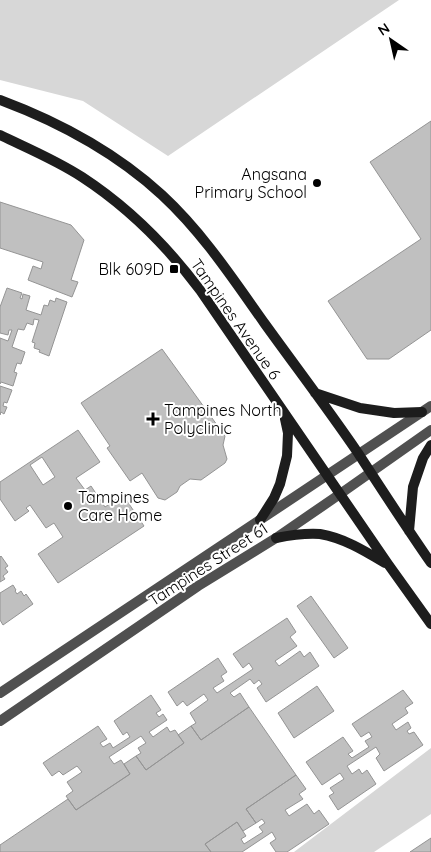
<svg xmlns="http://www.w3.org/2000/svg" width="431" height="852" font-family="Quicksand,sans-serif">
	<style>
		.green { fill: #d7d7d7 }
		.building { fill: #c0c0c0; stroke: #949494; fill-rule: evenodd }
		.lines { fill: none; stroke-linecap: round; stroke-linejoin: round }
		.street { stroke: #505050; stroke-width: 10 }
		.secondary { stroke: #1d1d1d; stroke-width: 10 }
		.poi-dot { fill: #000; stroke: #fff; stroke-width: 2 }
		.labels { text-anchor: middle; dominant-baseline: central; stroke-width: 4; stroke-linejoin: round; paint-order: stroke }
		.poi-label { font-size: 16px; fill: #000; stroke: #fff; text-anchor: end }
		.street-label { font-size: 16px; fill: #000; stroke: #fff }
	</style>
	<rect width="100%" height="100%" fill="#fff"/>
	<path class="green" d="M0,0H399L168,156L83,101L0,80Z
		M431,748V814L374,852H294Z"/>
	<path class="building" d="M431,121V330L389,359H367L328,301L421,239L370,162Z
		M0,202L71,225L84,240L71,280L78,282L72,297L28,280L33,266L41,269L43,262L0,248Z
		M7,288L22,293L20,298L22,299L23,294L30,296L26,310L41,315L44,305L48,306L50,300L55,302L56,298L67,302L49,356L39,352L40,350L34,348L35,343L32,342L39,320L34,319L33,325L27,323L24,330L18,329L12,347L25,352L21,364L17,363L14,372L17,373L13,386L1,382L0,384V338L8,341L12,330H9L8,335L0,333V307Z
		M162,349L225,436L223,445L227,459L225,463L201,480L190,479L180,486L177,492L165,500L158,498L142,473L130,481L107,448L110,446L81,403Z
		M0,386L12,390L7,403L4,402L3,406L7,407L4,414L1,412L0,415Z
		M78,430L100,462L76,478L85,490L91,486L105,507L123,495L144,526L58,583L38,554L63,537L54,523L46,528L30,505L26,508L29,511L15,521L0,499V482ZM42,457L55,477L43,485L30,465Z
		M1,556L8,566L5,568L8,572L3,576L5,579L0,582V557Z
		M13,585L16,590L15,591L17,594L21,591L24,596L26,594L33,604L3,625L0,620V593Z
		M311,596L348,648L334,658L297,606Z
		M287,618L296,632L290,637L297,646L275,661L279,666L300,651L304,657L310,652L319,666L266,702L257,688L262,684L259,680L254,684L250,679L230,693L234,697L240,693L249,707L201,740L191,726L196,723L190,713L208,700L204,694L187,706L183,701L177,706L168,692L218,658L227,672L221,676L224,681L213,688L217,693L253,669L249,663L243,668L233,654Z
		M317,686L334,711L294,738L278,713Z
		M403,690L413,703L405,708L408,713L392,724L396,730L408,722L411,728L407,731L409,734L414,732L423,745L384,771L376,758L380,754L376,747L347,766L352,774L359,769L362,774L367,770L376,784L338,810L329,796L334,793L330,788L344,779L340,773L322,785L306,762L343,737L353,751L348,754L352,758L369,747L365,741L372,737L369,732L361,737L352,724Z
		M151,695L161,710L156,713L159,717L163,714L167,720L149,732L153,737L167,727L170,732L175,730L184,743L146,770L136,756L141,753L138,748L146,743L141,736L109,757L114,764L121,760L130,774L76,810L66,796L73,791L67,782L82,772L77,766L63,775L59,771L52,776L43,763L98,726L107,739L100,743L103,747L110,743L113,748L130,737L127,732L123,735L114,721Z
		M249,707L296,775L246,809L256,823L243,831L237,822L205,844L211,852H0V845L68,799L76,810L130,774L124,764L136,756L146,770L184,743L178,735L191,726L201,740Z
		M296,775L306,789L299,794L303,799L285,810L289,816L307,804L314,814L319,810L329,824L287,852H276L270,843L276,839L272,832L242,852H211L205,844L237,822L246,836L241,839L244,844L263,832L259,827L265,823L262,819L256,823L246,809Z
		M431,838V852H410Z"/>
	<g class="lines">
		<path class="street" d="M0,693L431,406
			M0,721L198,586L276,538L340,494L431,430"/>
		<path class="secondary" d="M0,100C59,122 115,152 162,195C203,233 233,279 265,324C296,367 328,409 358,453C382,490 406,527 431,563
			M0,135C27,148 56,160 82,177C128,207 167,246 200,290L388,564L431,624
			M315,393L360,408L394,413L422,412
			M260,520L274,498L280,484L287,456L288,433L285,419
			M409,531L413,487L423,458L431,445
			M276,538C291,535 305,533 320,534C344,538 365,551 385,563"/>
	</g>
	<g class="poi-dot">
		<circle cx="317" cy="183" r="5"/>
		<rect x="169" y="264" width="10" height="10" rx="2.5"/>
		<path d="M150.5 411.5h5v5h5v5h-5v5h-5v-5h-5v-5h5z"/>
		<circle cx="68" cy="506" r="5"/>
	</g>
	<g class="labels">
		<g class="poi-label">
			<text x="307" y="174">Angsana<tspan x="307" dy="18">Primary School</tspan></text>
			<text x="164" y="269">Blk 609D</text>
			<text x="164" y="410" text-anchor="start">Tampines North<tspan x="164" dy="18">Polyclinic</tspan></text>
			<text x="78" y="497" text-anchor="start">Tampines<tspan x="78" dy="18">Care Home</tspan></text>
		</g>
		<g class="street-label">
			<text transform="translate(236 319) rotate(55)">Tampines Avenue 6</text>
			<text transform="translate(208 564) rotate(-33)">Tampines Street 61</text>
		</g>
	</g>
	<g transform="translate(391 40) rotate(326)" stroke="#ffffff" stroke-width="4" paint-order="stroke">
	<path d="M0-4L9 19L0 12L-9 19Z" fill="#000000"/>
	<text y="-8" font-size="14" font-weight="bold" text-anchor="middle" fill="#000000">N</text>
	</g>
</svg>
